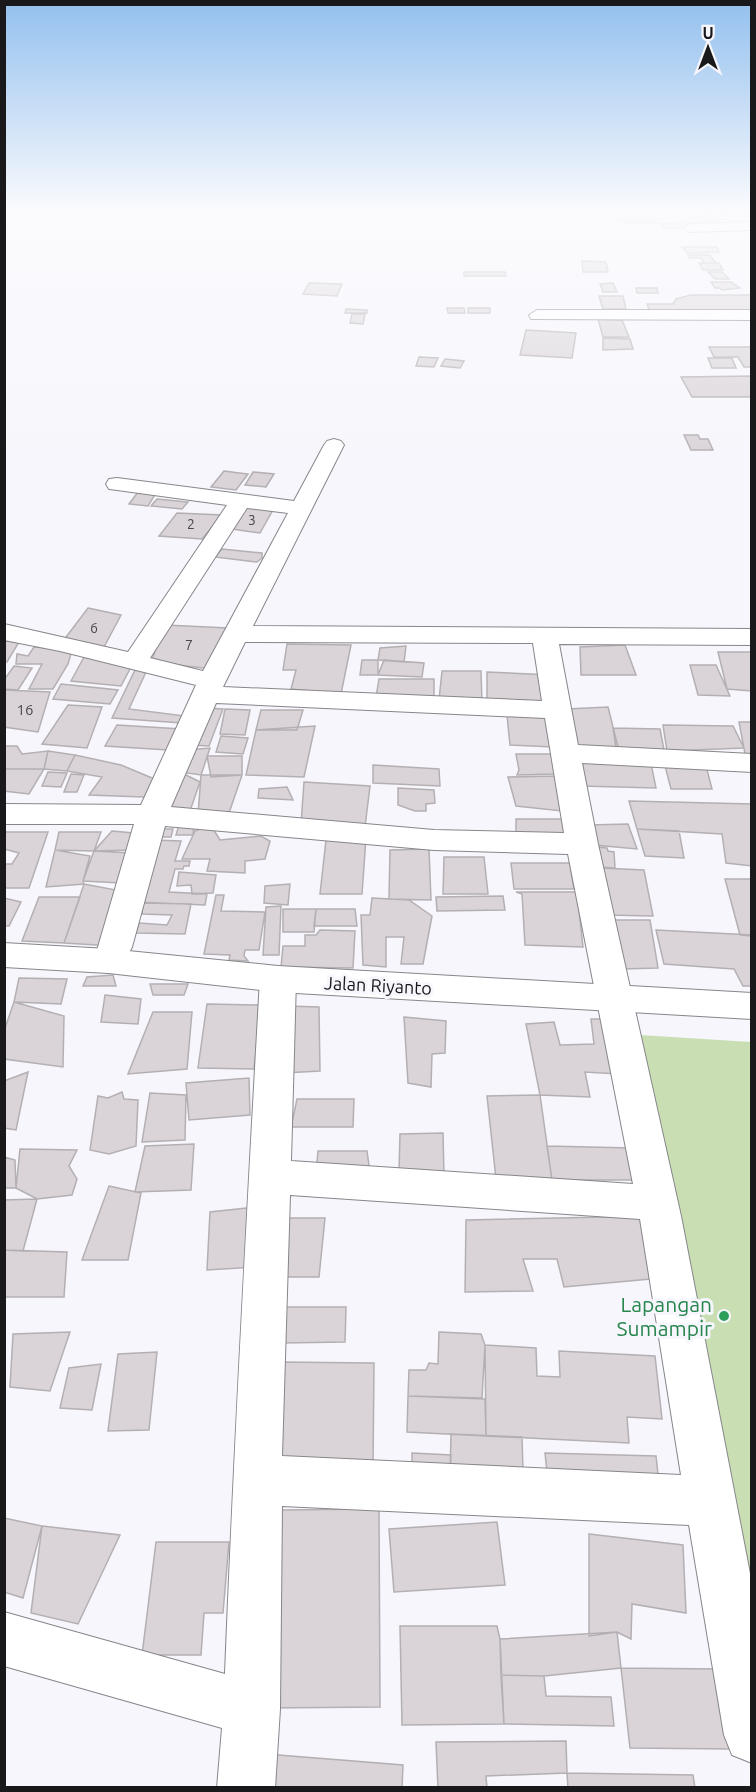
<svg xmlns="http://www.w3.org/2000/svg" width="756" height="1792" font-family="Ubuntu,sans-serif">
	<style>
		.green { fill: #c9dfb3 }
		.building { fill: #dad4d8; stroke: #b4afb2; stroke-width: 1.5 }
		.lines { fill: none; stroke-linecap: round; stroke-linejoin: round }
		.street-casing { stroke: #86868b; stroke-width: 2 }
		.secondary-casing { stroke: #86868b; stroke-width: 2 }
		.street { fill: #fff; fill-rule: evenodd }
		.secondary { fill: #fff; fill-rule: evenodd }
		.leisure-dot { fill: #2e9e5b; stroke: #f6f6fc; stroke-width: 2 }
		.labels { text-anchor: middle; dominant-baseline: central; stroke-width: 6; stroke-linejoin: round; paint-order: stroke }
		.far-number-label { font-size: 14px; fill: #49474a }
		.number-label { font-size: 15px; fill: #49474a }
		.street-label { font-size: 18px; fill: #19181a; stroke: #f6f6fc }
		.near-leisure-label { font-size: 21px; fill: #27864d; stroke: #f6f6fc; text-anchor: end }
	</style>
	<rect width="100%" height="100%" fill="#f6f6fc"/>
	<path class="green" d="M640,1035L751,1042V1590Z"/>
	<path class="building" d="M611,210L662,212L666,219L614,220Z
		M626,210H661L662,212H628Z
		M704,210H717L726,216L707,217L704,215H709Z
		M704,210L707,213H701L703,216L697,218H683L678,211Z
		M721,210H752V215L726,216Z
		M683,218H716L722,226H689Z
		M624,220H656L659,223H625Z
		M661,223H685L688,228H664Z
		M682,247H717L719,252L688,253Z
		M688,255H710L716,263H704L701,258H689Z
		M582,261L606,262L608,272H583Z
		M699,263H719L723,270H703Z
		M464,272H505L506,276H464Z
		M708,272H722L729,279H715Z
		M711,282H731L740,288L722,290L720,288H715Z
		M309,283L342,284L337,296L303,294Z
		M613,283L617,292H603L600,284Z
		M636,288H657L658,293H637Z
		M691,295H752V312H650L647,304H673L676,299Z
		M599,296H623L626,309H603Z
		M447,308H464L465,313H448Z
		M468,308H490V313H468Z
		M346,309L367,310V313H345Z
		M352,314H365L363,324L350,323Z
		M598,319L622,320L629,337H603Z
		M526,330L576,333L572,358L520,355Z
		M603,338L630,339L633,349L603,350Z
		M709,347H752V367H744L738,357H714Z
		M419,357L438,358L434,367L416,366Z
		M708,358H732L736,368H712Z
		M445,359L464,361L460,368L441,366Z
		M752,376V397H692L681,377Z
		M684,435H698L700,439H708L713,450H691Z
		M224,471L248,474L236,490L211,487Z
		M253,472L274,474L266,487L245,485Z
		M138,492L156,493L148,506L129,504Z
		M157,499L188,502L182,509L151,506Z
		M244,508L273,510L260,533L231,529Z
		M177,513L222,515L202,539L159,536Z
		M222,549L262,553V558L257,562L215,557Z
		M88,608L121,615L103,649L63,641Z
		M165,625L228,628L212,669L151,662Z
		M4,641L19,642L7,662H4Z
		M287,644L351,645L341,694L291,689L296,670H283Z
		M625,645L636,675H581L580,647Z
		M406,646L404,662L378,660L380,648Z
		M34,647L72,650L68,664L53,689H29L42,664H16L17,654L28,656Z
		M718,652H752V691L727,689Z
		M84,657L131,667L121,686L71,681Z
		M362,660H378V675H360Z
		M384,660L424,663L422,677L378,675Z
		M690,665H716L730,696L698,695Z
		M14,666L32,668L18,690L4,689V680Z
		M142,669L146,672L129,709L185,716L182,723L112,718L135,670Z
		M442,671H481L482,703L439,700Z
		M487,672L551,675L549,705L487,702Z
		M379,679H434V700L376,697Z
		M61,684L118,690L110,704L53,699Z
		M4,690L50,692L38,732L4,727Z
		M68,705L102,707L87,748L42,744Z
		M608,707L619,751L571,750L567,709Z
		M205,708L223,709L209,746L191,745Z
		M225,709L250,710L245,735L220,734Z
		M261,710H303L297,730H256Z
		M507,715L552,718L553,747L510,745Z
		M739,722H752V754H745Z
		M117,725L181,729L168,750L105,746Z
		M663,725L733,726L744,748L667,751Z
		M315,726L304,777L246,775L256,730Z
		M613,728L660,729L665,755L617,754Z
		M221,736L248,738L243,754L216,752Z
		M4,746H17L22,754L48,751L44,769H4Z
		M210,748L201,775L180,772L187,750Z
		M48,751L75,755L67,771L44,769Z
		M516,754H553L555,774L517,775L519,770Z
		M75,755L121,765L164,783L144,797L89,795L102,777L67,771Z
		M207,756H242V775L211,777Z
		M577,757L650,759L656,788L581,786Z
		M664,762H705L712,789H671Z
		M373,765L439,769L440,786L373,783Z
		M4,769H44L29,794L4,791Z
		M48,772L67,773L61,787L42,786Z
		M180,772L200,782L190,811L164,807Z
		M71,774L84,775L77,792H64Z
		M201,775H242L229,813L198,815Z
		M560,776L562,811L516,806L508,777Z
		M304,782L370,786L365,827L301,824Z
		M287,787L293,800L258,798L259,789Z
		M398,788L434,790L435,803L426,804V811H415L398,805Z
		M629,801L752,804V866L726,863L722,834L637,829Z
		M516,819H570V840L516,837Z
		M210,824L220,840L261,836L270,841L265,859L245,861V873L207,871L210,859H182L195,831Z
		M628,824L637,849L594,845L590,825Z
		M179,825H194L193,835H176Z
		M154,829H173L171,837H153Z
		M637,829L679,831L684,858L645,856Z
		M112,831L133,833V850L94,851Z
		M4,832H48L29,888H4V864H12L19,853L4,849Z
		M59,832H101L94,851L55,850Z
		M366,838L362,894H320L326,840Z
		M154,840L181,841L175,861H190L189,866H184L183,869H175L169,892L207,894L205,905L136,902Z
		M596,847L607,848L608,851L614,852L615,868L597,867Z
		M429,849L431,900L389,899L390,850Z
		M55,850L90,856L83,881L84,884L46,887Z
		M94,851L131,853L121,883L83,881Z
		M444,857H484L488,894H443Z
		M511,863H577L578,871H571L574,889H514Z
		M601,868L644,870L653,916L606,915Z
		M179,872L216,875L213,893L192,894L191,885L177,886Z
		M725,879H752V936L740,935Z
		M84,884L116,890L113,946L64,943Z
		M290,884L288,905L264,903L265,886Z
		M516,892H577L583,947L525,945L522,894Z
		M216,895H224L221,911L265,912L259,950H245L244,956L248,961L229,960L230,955L204,954Z
		M503,896L505,910L437,911L436,897Z
		M39,897H80L64,943L22,941Z
		M4,898L21,902L9,926H4Z
		M372,898L409,900L432,916L423,964H401L404,937H386V967L363,965L361,915H370Z
		M143,903L191,904L185,934L136,933L139,923L167,925L172,915L142,914Z
		M281,906L279,955H263L266,907Z
		M283,909H316L314,932H283Z
		M316,909H355L357,926H314Z
		M607,920H650L658,968L621,969Z
		M320,930L355,931L353,968L281,967L283,946H305V935H316Z
		M656,930L752,935V986H743L734,969L664,964Z
		M113,975L116,986H83L87,977Z
		M19,978L67,979L61,1004L14,1002Z
		M150,984H188L184,995H153Z
		M105,995L141,999L138,1024L101,1022Z
		M14,1002L64,1016L63,1067L4,1059V1031Z
		M207,1004L261,1005L254,1069L198,1068Z
		M286,1006L319,1007L320,1071L284,1073Z
		M153,1012H192L187,1069L128,1074Z
		M404,1017L446,1021L445,1053L432,1054L431,1087L408,1083Z
		M591,1019H609L618,1074L585,1072L590,1097L540,1095L526,1024L554,1022L560,1045L594,1044Z
		M28,1072L16,1130L4,1128V1081Z
		M249,1078L250,1115L189,1120L186,1083Z
		M122,1092L124,1099L138,1100L136,1146L109,1154L90,1150L98,1096L108,1098Z
		M150,1093L186,1095L185,1140L142,1142Z
		M540,1095L552,1180L496,1179L487,1096Z
		M297,1099H354L353,1127H291Z
		M443,1133L444,1177L399,1172L400,1134Z
		M194,1144L191,1190L135,1192L145,1146Z
		M547,1146L631,1148L640,1180H552Z
		M20,1149L77,1150L69,1166L77,1179L72,1195L37,1199L16,1188Z
		M318,1151H367L371,1180L316,1174Z
		M4,1157L15,1160L16,1188H4Z
		M109,1186L141,1193L128,1260H82Z
		M37,1199L23,1251L4,1250V1200Z
		M257,1207L258,1267L207,1270L210,1212Z
		M656,1216L661,1278L564,1287L557,1259H523L533,1291L465,1292L466,1220Z
		M274,1218H325L319,1277H270Z
		M4,1250L67,1252L64,1297H4Z
		M283,1307H346L345,1342L282,1343Z
		M70,1332L50,1391L10,1387L13,1334Z
		M439,1332L481,1334L485,1345L482,1398L408,1396L409,1370H426L429,1363L438,1364Z
		M485,1345L536,1348L537,1376L560,1377L559,1351L655,1356L662,1419L627,1417L629,1443L486,1436Z
		M157,1352L149,1430L108,1431L118,1354Z
		M279,1362L374,1363L373,1469H272Z
		M101,1364L92,1410L60,1408L69,1368Z
		M408,1396L485,1399L486,1436L407,1432Z
		M451,1434L522,1437L523,1471L547,1472L545,1453L656,1456L659,1483L450,1476Z
		M412,1453L451,1455L450,1476L412,1474Z
		M379,1509L380,1707L264,1708L276,1510Z
		M4,1518L42,1526L23,1598L4,1592Z
		M497,1522L505,1585L394,1592L389,1529Z
		M42,1526L120,1535L78,1624L31,1613Z
		M589,1534L683,1545L686,1613L632,1604L631,1639L617,1632L589,1636Z
		M156,1542H229L223,1613H204L201,1655H142Z
		M400,1626H497L500,1639L504,1724L402,1725Z
		M617,1632L621,1668L544,1676L501,1675L500,1639Z
		M621,1668L718,1669L731,1749L630,1748Z
		M501,1675L544,1676L546,1696L611,1697L614,1726L504,1724Z
		M566,1741L567,1773L486,1776L487,1788H438L436,1742Z
		M266,1754L403,1765L402,1788H262Z
		M567,1773L693,1775L695,1788H568Z"/>
	<g class="lines">
		<defs>
			<path id="street" d="M752,222V230L690,232L683,228L690,224Z
				M537,310H752V320L531,319L529,315Z
				M334,439L341,441L344,445L253,626L752,629V645L559,644L578,745L752,754V772L582,763L598,844L681,1216L752,1584V1763L732,1755L724,1735L689,1525L282,1506L280,1709L275,1788H217L222,1728L4,1666V1612L225,1674C234,1442 247,1210 260,979L266,970L278,966L290,970L296,979L291,1161L633,1184L568,854L434,850L165,826L132,947L120,970L108,973L96,970L91,961L98,947L134,824H4V804L141,805L196,685L60,651L4,640V624L128,652L227,505L117,490L109,489L106,484L109,479L117,478L294,501L324,445L327,441ZM247,508L288,513L203,671L150,658ZM245,642L533,643L542,701L223,687ZM216,703L545,718L564,833L434,830L171,807ZM290,1195L640,1219L681,1475L282,1456Z"/>
			<path id="secondary" d="M4,943L108,949L278,966L752,993V1019L278,992L108,973L4,967Z"/>
		</defs>
		<use href="#street" class="street-casing"/>
		<use href="#secondary" class="secondary-casing"/>
		<use href="#street" class="street"/>
		<use href="#secondary" class="secondary"/>
	</g>
	<linearGradient id="sky" x2="0" y2="1"><stop stop-color="#93c0ee"/><stop offset="0.46" stop-color="#fbfbfe"/><stop offset="1" stop-color="#fbfbfe" stop-opacity="0"/></linearGradient>
	<rect width="756" height="461" fill="url(#sky)"/>
	<circle class="leisure-dot" cx="724" cy="1316" r="6"/>
	<g class="labels">
		<g class="far-number-label">
			<text x="252" y="520">3</text>
			<text x="191" y="524">2</text>
			<text x="94" y="628">6</text>
			<text x="189" y="645">7</text>
		</g>
		<g class="number-label">
			<text x="25" y="709">16</text>
		</g>
		<g class="street-label">
			<text transform="translate(378 985) rotate(3)">Jalan Riyanto</text>
		</g>
		<g class="near-leisure-label">
			<text x="712" y="1304">Lapangan<tspan x="712" dy="24">Sumampir</tspan></text>
		</g>
	</g>
	<rect width="756" height="1792" fill="none" stroke="#19181a" stroke-width="12"/>
	<g transform="translate(708 48)" stroke="#f6f6fc" stroke-width="4.5" paint-order="stroke">
	<path d="M0-4.5L10 22L0 15L-10 22Z" fill="#19181a"/>
	<text y="-9" font-size="16" font-weight="bold" text-anchor="middle" fill="#19181a">U</text>
	</g>
</svg>
